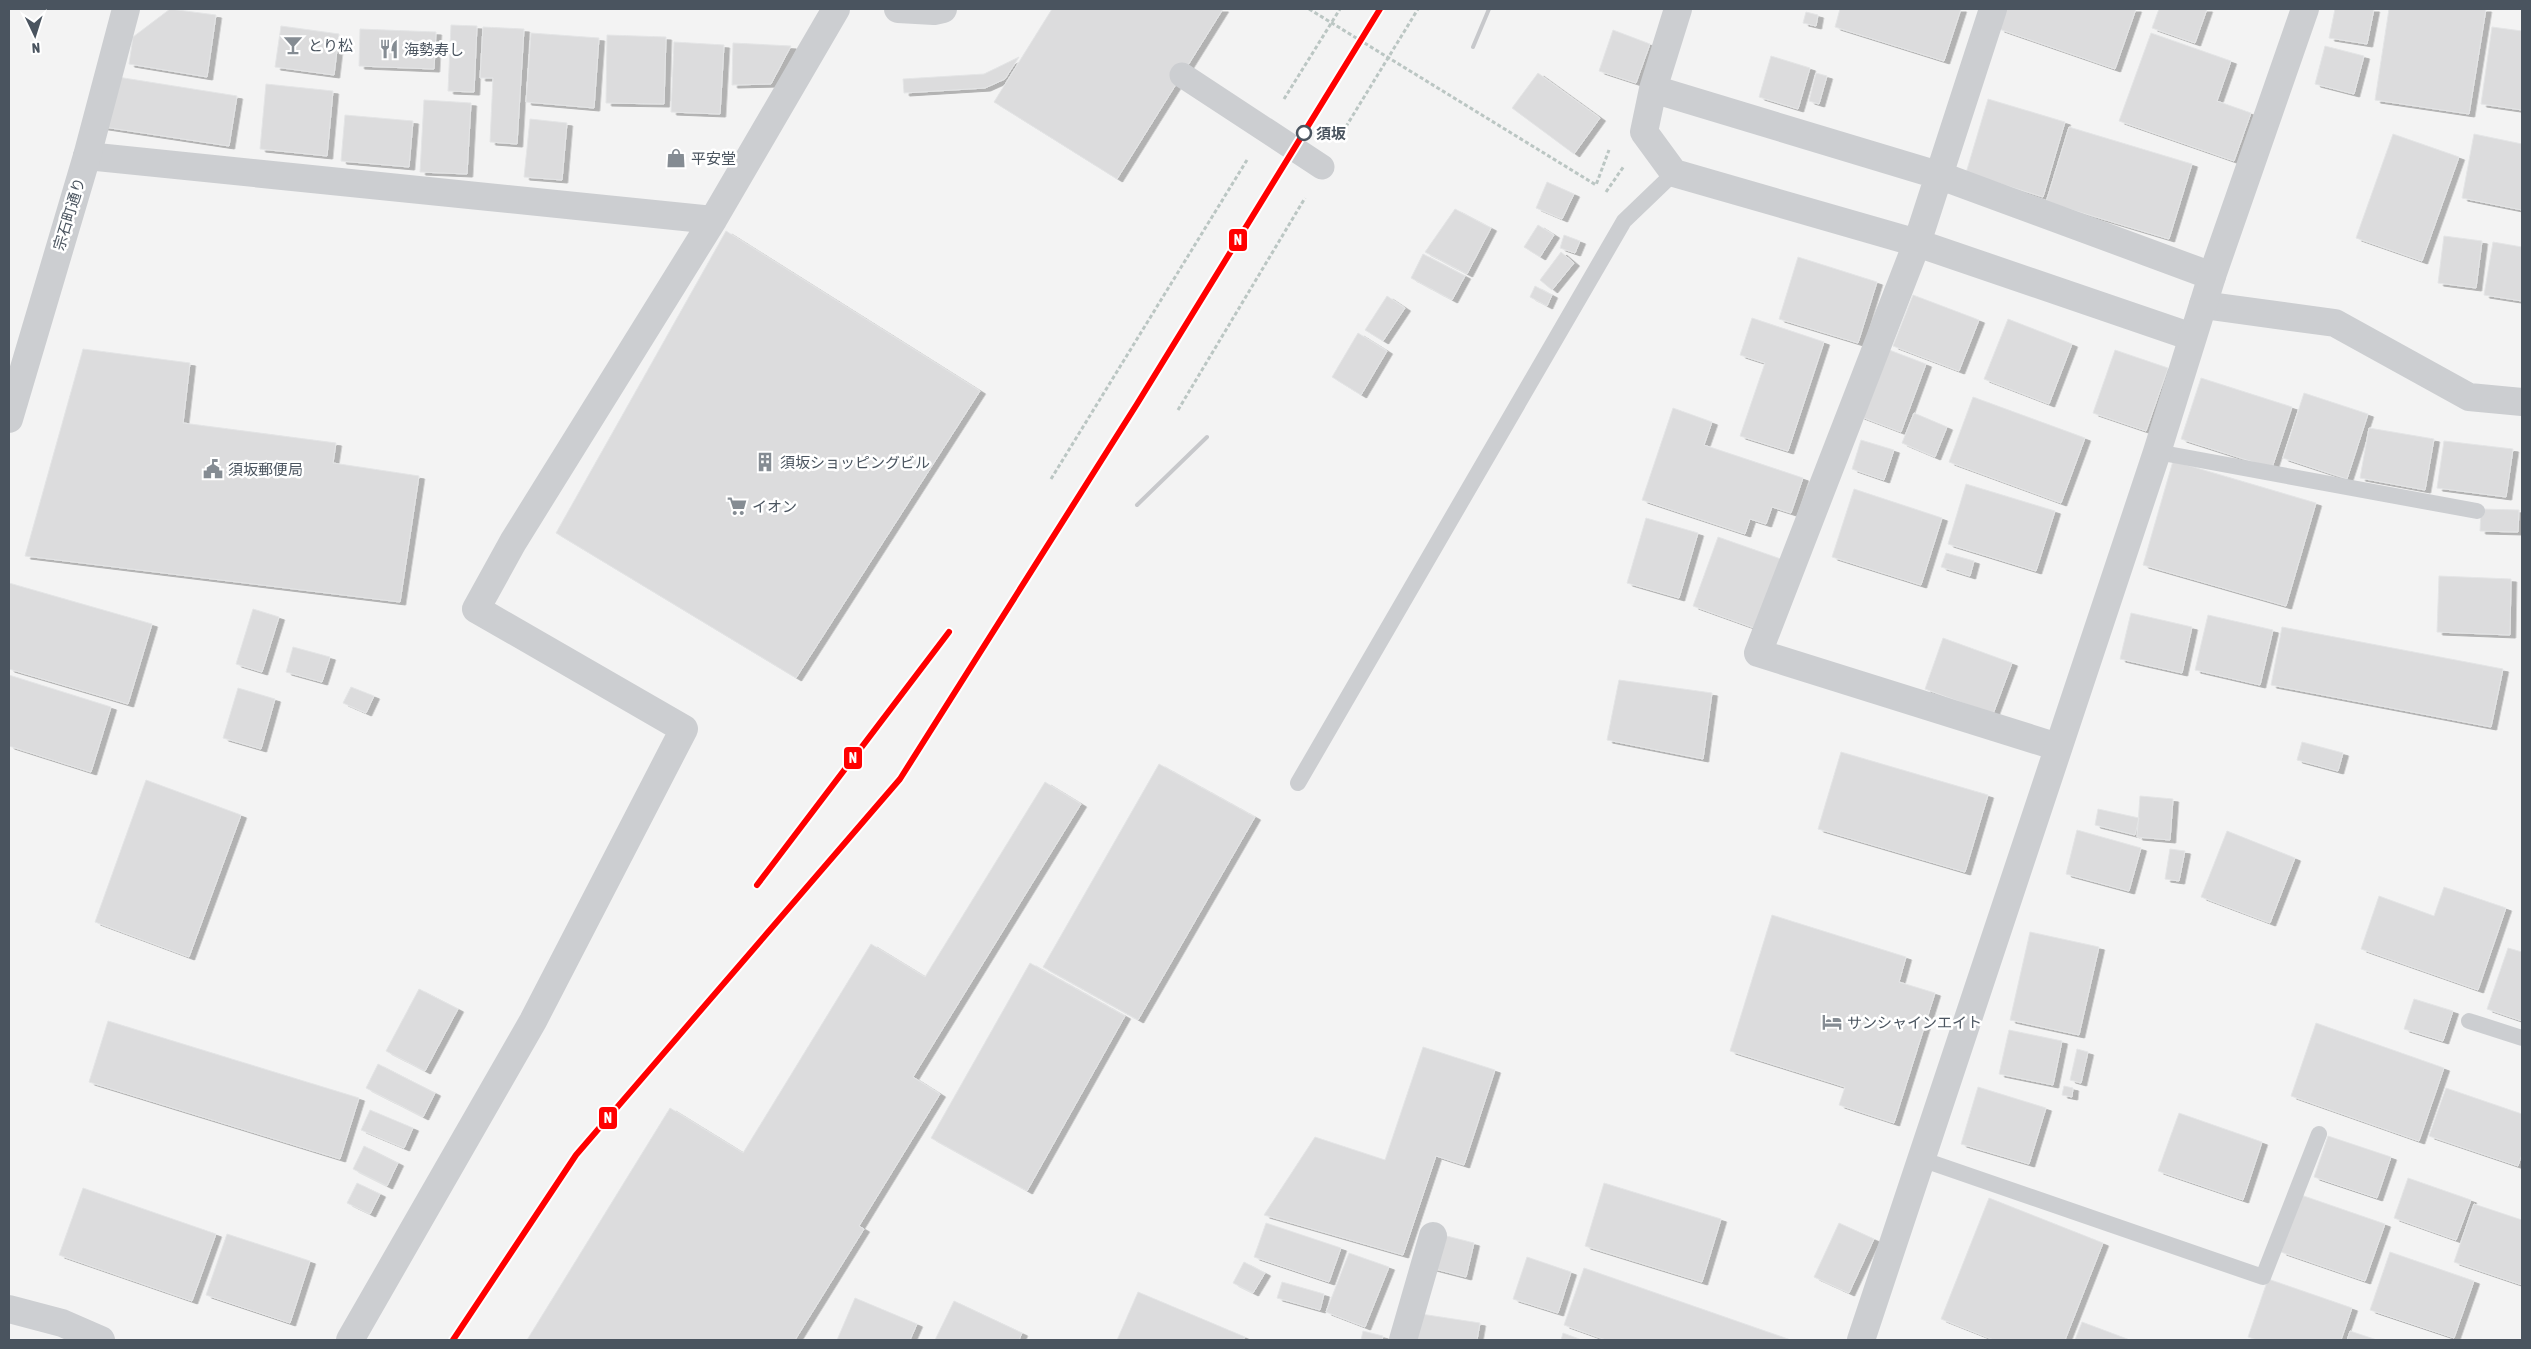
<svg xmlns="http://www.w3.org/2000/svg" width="2531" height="1349" font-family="'Asap Condensed','Noto Sans JP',sans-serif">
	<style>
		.building { fill: #dcdcdd; stroke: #e4e5e6; filter: url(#shadow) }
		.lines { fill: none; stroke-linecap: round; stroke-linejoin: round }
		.path { stroke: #bbc6c3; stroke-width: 3; stroke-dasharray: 4 2.5; stroke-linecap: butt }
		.service { stroke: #ccced1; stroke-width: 16 }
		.pedestrian { stroke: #ccced1; stroke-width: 25 }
		.minor { stroke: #ccced1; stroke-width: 28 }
		.tertiary { stroke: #ccced1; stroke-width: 28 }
		.secondary { stroke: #cdcfd2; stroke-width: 28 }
		.rail { stroke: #c7c8cb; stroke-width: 4 }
		.path-bridge { stroke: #bbc6c3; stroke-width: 3; stroke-dasharray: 4 2.5; stroke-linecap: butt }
		.rail-1-casing { stroke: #fff; stroke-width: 10 }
		.rail-1 { stroke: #f00; stroke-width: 6 }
		.stop-dot { fill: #fff; stroke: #4a545f; stroke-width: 2.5 }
		.labels { text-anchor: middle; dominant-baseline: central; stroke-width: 5; stroke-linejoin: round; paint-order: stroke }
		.poi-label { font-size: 15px; fill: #4a545f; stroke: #fff; text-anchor: start }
		.stop-label { font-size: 15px; font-weight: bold; fill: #4a545f; stroke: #fff; text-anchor: start }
		.street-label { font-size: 15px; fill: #4a545f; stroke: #fff }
		.line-badge { stroke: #fff; stroke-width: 2 }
		.badge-label { font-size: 14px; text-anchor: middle; font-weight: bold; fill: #fff }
	</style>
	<defs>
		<filter id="shadow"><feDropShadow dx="5.5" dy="3" stdDeviation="0" flood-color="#0004"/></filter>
	</defs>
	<rect width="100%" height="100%" fill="#f3f3f3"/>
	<path class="building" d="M170,9L216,15L207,77L129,64L133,37Z
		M1052,9H1223L1117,179L994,102Z
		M1840,9H1961L1944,61L1835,27Z
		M2006,9H2136L2115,69L1999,29Z
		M2159,9H2207L2195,43L2152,28Z
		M2335,9H2374L2367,44L2329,38Z
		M2389,9H2486L2469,114L2375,100Z
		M1806,12L1818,15L1816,26L1803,23Z
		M451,25L477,26L474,92L448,91Z
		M281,26L339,34L334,75L275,67Z
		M483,27L524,29L517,144L490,142L493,78H480Z
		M2492,27L2522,31V110L2481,104Z
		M360,29L436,32L434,69L359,66Z
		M1613,30L1650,44L1636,83L1599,71Z
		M531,33L599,38L594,108L526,102Z
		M2151,33L2231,61L2217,101L2251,113L2234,161L2119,121Z
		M607,35L666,37L664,104L606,103Z
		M674,42L724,45L720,114L671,112Z
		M733,43L791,46L771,84L732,85Z
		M2325,46L2364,56L2354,94L2315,84Z
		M1771,56L1810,68L1798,109L1759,97Z
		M1019,57L1005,79L985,88L904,93L903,79L984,74Z
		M1538,73L1600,118L1574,154L1512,108Z
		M1816,73L1827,76L1819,104L1809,101Z
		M105,75L237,96L229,146L97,126Z
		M266,84L333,91L327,156L260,149Z
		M1988,99L2065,122L2043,197L1966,173Z
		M424,100L471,103L467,174L420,172Z
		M345,115L413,121L409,167L341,161Z
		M530,119L567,123L562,180L524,177Z
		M2069,127L2192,164L2169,239L2046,202Z
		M2393,134L2459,157L2422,261L2356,238Z
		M2474,134L2522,144V210L2462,198Z
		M1547,182L1574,194L1562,219L1536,208Z
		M1455,209L1491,228L1467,274L1425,252Z
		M1538,225L1554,235L1540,257L1524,247Z
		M726,231L980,391L796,678L556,533Z
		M1564,235L1580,241L1575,253L1560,248Z
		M2444,236L2482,241L2476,288L2438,283Z
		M2493,242L2522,247V301L2484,295Z
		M1561,252L1574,263L1552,290L1540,280Z
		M1423,254L1465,276L1452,300L1411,278Z
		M1798,257L1877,282L1858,343L1779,319Z
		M1535,286L1552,295L1547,306L1530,297Z
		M1913,295L1979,320L1959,371L1893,346Z
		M1387,296L1405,308L1383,341L1365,330Z
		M1752,318L1824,342L1788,451L1740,436L1765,363L1740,355Z
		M2008,319L2072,344L2049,404L1984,379Z
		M1358,333L1387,351L1361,395L1332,377Z
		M1884,348L1926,364L1901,432L1859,416Z
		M83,349L190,363L183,423L336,443L333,463L419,476L400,602L25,556Z
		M2115,350L2168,368L2146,431L2093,413Z
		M2201,378L2292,407L2272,468L2181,439Z
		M2304,393L2368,414L2347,479L2283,458Z
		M1973,397L2085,438L2061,503L1949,462Z
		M1673,408L1712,422L1704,445L1803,478L1791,513L1772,507L1766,524L1750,519L1745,534L1642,500Z
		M1914,413L1947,427L1935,457L1902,443Z
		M2369,428L2434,439L2425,490L2360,478Z
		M1861,440L1894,450L1884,480L1852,469Z
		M2444,441L2513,449L2506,497L2437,488Z
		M2173,461L2316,503L2286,606L2143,565Z
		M1966,484L2055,511L2036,571L1948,544Z
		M1854,489L1942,518L1921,585L1832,557Z
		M2481,509L2519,510L2518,532L2480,531Z
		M1646,518L1698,533L1679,598L1627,583Z
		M1718,537L1781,559L1757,629L1693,606Z
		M1946,553L1974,561L1970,576L1941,567Z
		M2439,576L2511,579L2510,635L2437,632Z
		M9,583L152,624L128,704L9,669Z
		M253,609L279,617L262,672L236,664Z
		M2131,613L2192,627L2182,673L2120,659Z
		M2208,615L2273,630L2260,685L2195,670Z
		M2282,627L2503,669L2491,727L2271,685Z
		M1943,638L2012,663L1993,714L1925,689Z
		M293,647L330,657L322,682L286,672Z
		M9,675L111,707L91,772L9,746Z
		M1619,680L1712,693L1703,759L1607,740Z
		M351,687L374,696L366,713L343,703Z
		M238,688L275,699L261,749L223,738Z
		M2302,742L2343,753L2338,771L2297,760Z
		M1841,752L1988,795L1965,872L1818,829Z
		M1159,764L1255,817L1138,1020L1043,967Z
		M146,780L241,815L189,957L95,922Z
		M1045,782L1081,804L913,1077L940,1094L859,1226L864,1229L795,1340H527L670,1108L743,1153L871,944L925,977Z
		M2140,796L2173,799L2170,840L2137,837Z
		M2098,809L2139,818L2135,835L2095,825Z
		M2077,830L2141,848L2129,891L2066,874Z
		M2227,831L2295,858L2270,923L2201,897Z
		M2170,849L2185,851L2179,881L2165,879Z
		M2444,887L2506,908L2478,990L2361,949L2379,896L2434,916Z
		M1772,915L1906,957L1899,982L1935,993L1894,1123L1839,1105L1845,1087L1730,1051Z
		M2030,932L2099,947L2079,1035L2010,1020Z
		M2508,948L2522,952V1021L2487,1009Z
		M1030,963L1125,1016L1027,1191L931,1138Z
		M419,989L458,1009L425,1071L386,1051Z
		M2414,999L2453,1011L2443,1041L2404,1029Z
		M108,1021L359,1098L340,1159L89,1082Z
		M2316,1023L2444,1068L2419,1141L2291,1096Z
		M2009,1030L2062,1041L2053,1085L1999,1074Z
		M1423,1047L1495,1070L1464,1165L1436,1156L1403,1255L1264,1215L1315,1137L1385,1160Z
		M2077,1049L2088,1052L2081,1083L2070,1080Z
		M378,1064L435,1093L423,1117L366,1088Z
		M2064,1086L2073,1088L2072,1097L2062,1095Z
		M1978,1087L2046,1108L2029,1164L1961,1144Z
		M2446,1088L2522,1114V1154L2518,1166L2429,1136Z
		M370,1110L413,1128L404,1148L361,1130Z
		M2179,1113L2262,1142L2243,1200L2158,1171Z
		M2328,1136L2391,1157L2377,1198L2314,1177Z
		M364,1146L398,1163L387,1186L353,1169Z
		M2408,1178L2471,1200L2456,1240L2394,1218Z
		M357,1183L380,1194L370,1214L347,1203Z
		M1604,1183L1721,1219L1702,1282L1585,1246Z
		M83,1188L216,1234L192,1301L59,1255Z
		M2301,1195L2385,1224L2365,1281L2281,1252Z
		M1989,1198L2103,1243L2065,1340H1994L1941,1319Z
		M2474,1204L2522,1220V1285L2454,1262Z
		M1266,1223L1341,1248L1329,1282L1254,1257Z
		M1839,1223L1874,1239L1849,1293L1814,1277Z
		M227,1234L310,1261L290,1323L206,1295Z
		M1439,1234L1474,1243L1466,1277L1431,1268Z
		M2390,1252L2474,1281L2454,1338L2370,1310Z
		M1349,1253L1389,1267L1365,1327L1326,1312Z
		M1527,1257L1571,1272L1558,1313L1513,1299Z
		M1244,1262L1265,1273L1253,1293L1233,1283Z
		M1584,1268L1791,1340H1606L1564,1325Z
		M2268,1279L2352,1308L2341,1340H2257L2248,1337Z
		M1282,1282L1324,1294L1320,1310L1277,1298Z
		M1138,1292L1245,1337L1243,1340H1117Z
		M855,1298L917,1324L910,1340H837Z
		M954,1301L1022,1333L1019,1340H935Z
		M1421,1314L1480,1323L1477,1340H1417Z
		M2082,1322L2130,1340H2075Z
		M1363,1331L1383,1336L1382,1340H1361Z
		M2350,1331L2377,1340H2347Z
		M1563,1333L1582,1340H1561Z"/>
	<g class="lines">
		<path class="path" d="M1284,99L1340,9
			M1339,138L1418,9
			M1606,192L1624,166
			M1178,410L1305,198
			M1051,479L1247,160"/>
		<path class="service" d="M2157,452L2477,511
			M1298,783L1624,221L1674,173
			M2469,1021L2522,1038
			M1921,1159L2263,1277L2319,1134"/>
		<path class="pedestrian" d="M1182,75L1322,167"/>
		<path class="minor" d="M1993,9L1917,243L1758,653L2058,747
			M1653,89L1678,9
			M87,156L713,220
			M2203,305L2335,323L2469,397L2522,402
			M2192,337L1917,243L1674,173L1644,132L1653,89L1941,176L2212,276
			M350,1340L533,1021L684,729L476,609L513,542L713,220L836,9
			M1403,1340L1433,1236"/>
		<path class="tertiary" d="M9,419L87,156L126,9
			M1861,1340L2157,452L2212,276L2305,9"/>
		<path class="secondary" d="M898,9L934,11L943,9
			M9,1309L62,1323L101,1340"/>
		<path class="rail" d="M1473,47L1489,9
			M1137,505L1207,437"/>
		<path class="path-bridge" d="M1309,9L1596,185L1609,150"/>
		<defs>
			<path id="rail-1" d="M757,885L949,632
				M453,1340L576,1155L900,779L1137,404L1380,9"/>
		</defs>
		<use href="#rail-1" class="rail-1-casing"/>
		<use href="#rail-1" class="rail-1"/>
	</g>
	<defs>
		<symbol id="bar-bare" viewBox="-9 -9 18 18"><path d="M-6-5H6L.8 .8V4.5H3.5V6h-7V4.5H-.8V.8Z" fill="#858c93" stroke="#fff" stroke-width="2.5" paint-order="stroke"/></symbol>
		<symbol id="restaurant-bare" viewBox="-9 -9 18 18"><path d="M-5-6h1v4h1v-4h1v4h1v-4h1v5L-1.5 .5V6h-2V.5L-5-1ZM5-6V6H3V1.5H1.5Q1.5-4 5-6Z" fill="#858c93" stroke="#fff" stroke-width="2.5" paint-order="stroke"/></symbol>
		<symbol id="shop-bare" viewBox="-9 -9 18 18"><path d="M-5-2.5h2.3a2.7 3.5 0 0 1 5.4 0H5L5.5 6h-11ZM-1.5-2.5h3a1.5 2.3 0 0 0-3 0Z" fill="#858c93" stroke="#fff" stroke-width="2.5" paint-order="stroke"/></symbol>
		<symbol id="building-bare" viewBox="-9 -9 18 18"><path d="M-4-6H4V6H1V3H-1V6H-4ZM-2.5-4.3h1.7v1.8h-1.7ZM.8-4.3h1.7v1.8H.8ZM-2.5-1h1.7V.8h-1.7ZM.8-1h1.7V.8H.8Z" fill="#858c93" stroke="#fff" stroke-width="2.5" paint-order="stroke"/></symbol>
		<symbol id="civic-bare" viewBox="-9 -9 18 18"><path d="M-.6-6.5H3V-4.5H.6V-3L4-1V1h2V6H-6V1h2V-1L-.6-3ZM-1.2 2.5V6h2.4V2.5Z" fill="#858c93" stroke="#fff" stroke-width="2.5" paint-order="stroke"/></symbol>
		<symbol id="supermarket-bare" viewBox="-9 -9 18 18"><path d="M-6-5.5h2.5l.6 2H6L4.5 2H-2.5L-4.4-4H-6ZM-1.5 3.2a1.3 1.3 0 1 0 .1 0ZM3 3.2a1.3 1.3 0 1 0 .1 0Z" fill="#858c93" stroke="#fff" stroke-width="2.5" paint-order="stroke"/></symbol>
		<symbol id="hotel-bare" viewBox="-9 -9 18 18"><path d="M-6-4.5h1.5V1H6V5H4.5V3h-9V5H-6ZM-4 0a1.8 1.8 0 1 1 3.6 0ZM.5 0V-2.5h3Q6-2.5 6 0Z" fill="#858c93" stroke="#fff" stroke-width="2.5" paint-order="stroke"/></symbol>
	</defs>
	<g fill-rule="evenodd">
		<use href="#bar-bare" x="279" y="31" width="28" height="28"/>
		<use href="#restaurant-bare" x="375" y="35" width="28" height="28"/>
		<use href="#shop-bare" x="662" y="144" width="28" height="28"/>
		<use href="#building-bare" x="751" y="448" width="28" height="28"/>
		<use href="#civic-bare" x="199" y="455" width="28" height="28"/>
		<use href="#supermarket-bare" x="723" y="492" width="28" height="28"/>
		<use href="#hotel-bare" x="1818" y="1008" width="28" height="28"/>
	</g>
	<circle class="stop-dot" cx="1304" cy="133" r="7"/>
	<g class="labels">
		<g class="poi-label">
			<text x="308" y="45">とり松</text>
			<text x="404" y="49">海勢寿し</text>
			<text x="691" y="158">平安堂</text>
			<text x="780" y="462">須坂ショッピングビル</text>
			<text x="228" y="469">須坂郵便局</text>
			<text x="752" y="506">イオン</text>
			<text x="1847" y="1022">サンシャインエイト</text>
		</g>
		<g class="stop-label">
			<text x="1316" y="133">須坂</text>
		</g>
		<g class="street-label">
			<text transform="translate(69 214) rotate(-73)">宗石町通り</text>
		</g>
	</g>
	<g class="line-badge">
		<rect x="1228" y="228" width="20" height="24" rx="5" fill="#f00"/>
		<rect x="843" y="746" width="20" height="24" rx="5" fill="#f00"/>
		<rect x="598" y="1106" width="20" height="24" rx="5" fill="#f00"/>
	</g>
	<g class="badge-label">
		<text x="1238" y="245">N</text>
		<text x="853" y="763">N</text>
		<text x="608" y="1123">N</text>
	</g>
	<rect width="2531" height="1349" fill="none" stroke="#4a545f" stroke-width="20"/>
	<g transform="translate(35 35) rotate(176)" stroke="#ffffff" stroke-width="4" paint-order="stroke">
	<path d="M0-4L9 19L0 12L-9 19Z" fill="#4a545f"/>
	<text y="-8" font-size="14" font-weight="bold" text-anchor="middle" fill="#4a545f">N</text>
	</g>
</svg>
